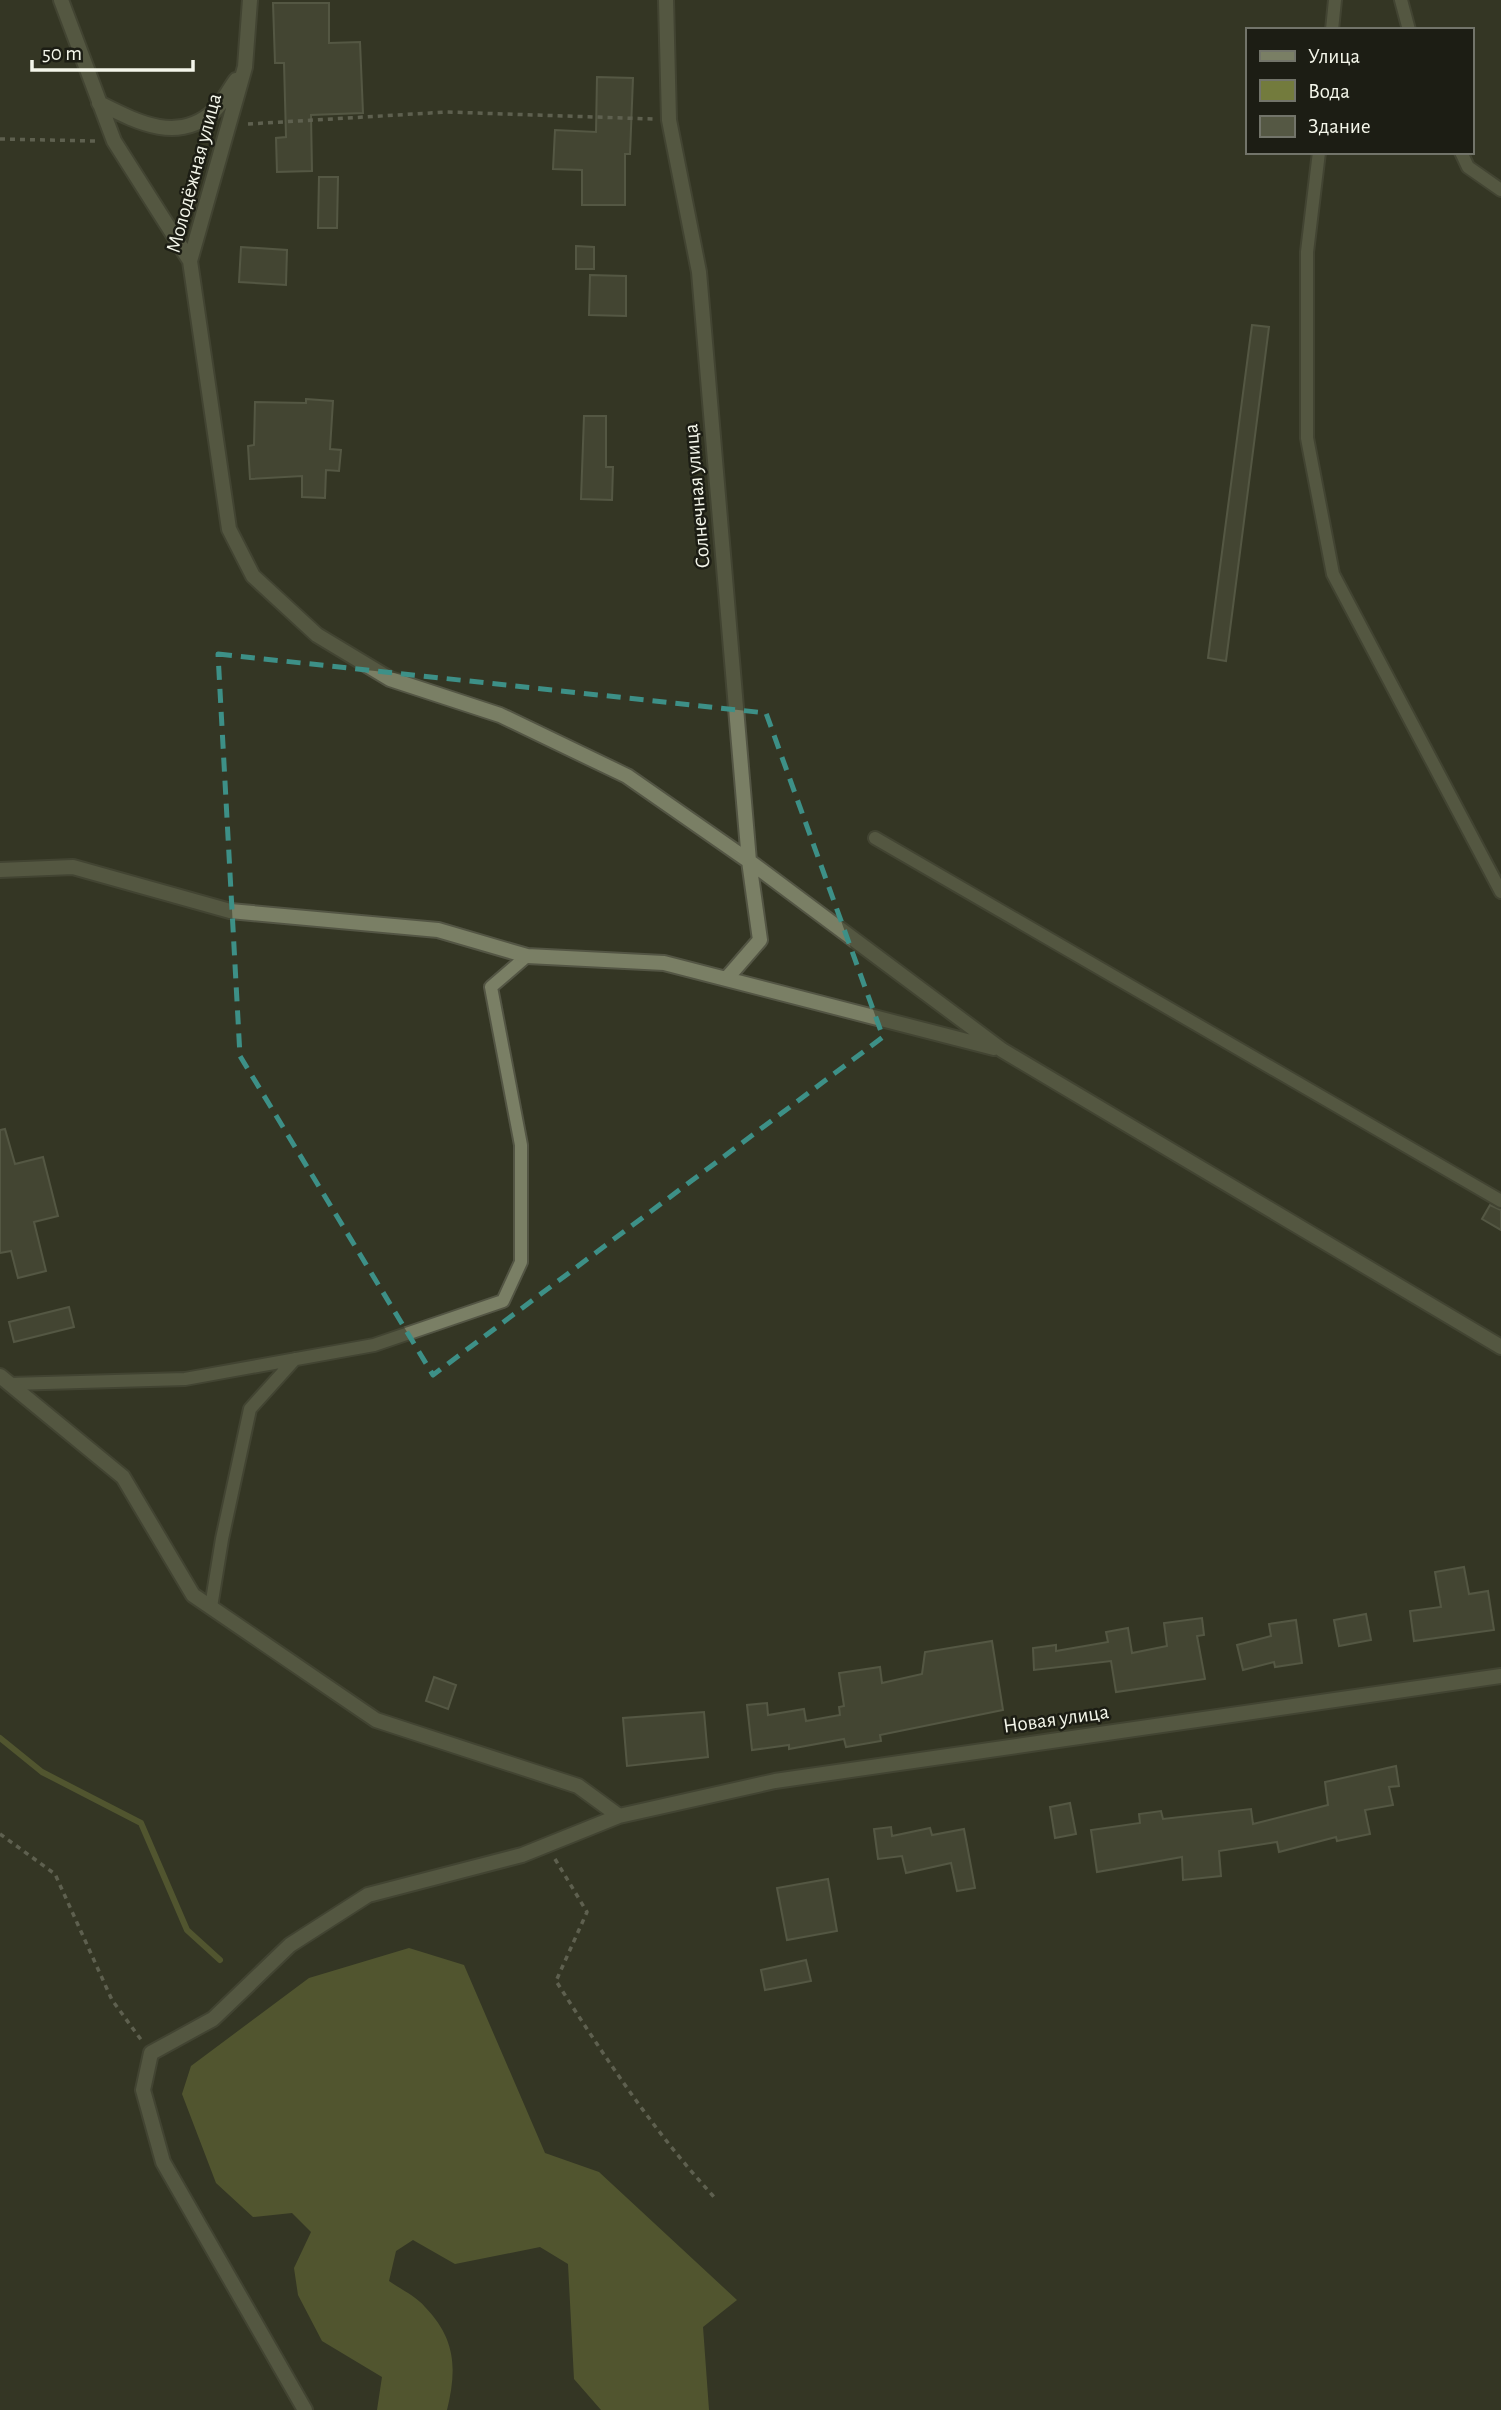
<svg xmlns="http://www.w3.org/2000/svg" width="1501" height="2410" font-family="'Alegreya Sans',sans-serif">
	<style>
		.water { fill: #737b3d }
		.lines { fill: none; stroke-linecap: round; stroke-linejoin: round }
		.stream { stroke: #737b3d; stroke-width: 6 }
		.building { fill: #555844; stroke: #7a7e69; stroke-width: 2 }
		.service-casing { stroke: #535544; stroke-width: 16 }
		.minor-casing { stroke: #535544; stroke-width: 18 }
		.path { stroke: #919384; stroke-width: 3.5; stroke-dasharray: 5 5; stroke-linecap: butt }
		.service { stroke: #7a7f65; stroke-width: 12 }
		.minor { stroke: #7a7f65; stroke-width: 14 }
		.marked { fill: none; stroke: #3d9087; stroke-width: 5; stroke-dasharray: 14 9; stroke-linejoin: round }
		.labels { text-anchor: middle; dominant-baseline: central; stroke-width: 5; stroke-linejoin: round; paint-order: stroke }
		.street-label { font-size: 21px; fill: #f4f6ea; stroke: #1c1d14 }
	</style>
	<rect width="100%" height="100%" fill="#343624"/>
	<path class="water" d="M409,1948L464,1965L545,2153L599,2172L737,2300L703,2327L709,2410H601L574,2379L568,2264L540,2247L455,2264L413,2240L396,2251L389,2281C400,2289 416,2296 425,2307C456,2339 457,2369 447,2410H377L382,2377L322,2341L298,2295L294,2268L311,2232L292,2213L253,2217L216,2183L182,2094L191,2066L309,1978Z"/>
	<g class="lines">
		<path class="stream" d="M0,1738L42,1772L141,1823L187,1930L220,1960"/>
	</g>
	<path class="building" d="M273,3H329V43L360,42L363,113L311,115L312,171L277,172L276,138L286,137L284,63H275Z
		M597,77L633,78L630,154H625V205H582V170L553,169L555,130L596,132Z
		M319,177H338L337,228H318Z
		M576,246L594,247V269H576Z
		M241,247L287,250L286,285L239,282Z
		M590,275L626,276V316L589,315Z
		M1252,325L1269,327L1226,661L1208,658Z
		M306,399L333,401L330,449L341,450L339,471L326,470L325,498L302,497V476L250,479L248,446L254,445L255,402L306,403Z
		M584,416H606V467H613L612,500L581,499Z
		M5,1129L15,1164L43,1157L58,1216L34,1222L46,1271L18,1278L11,1251L0,1253V1130Z
		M1490,1205L1501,1210V1230L1482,1219Z
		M69,1307L74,1327L14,1342L9,1322Z
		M1464,1567L1469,1594L1488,1591L1494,1630L1414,1641L1410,1611L1441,1607L1435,1572Z
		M1366,1614L1371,1640L1339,1646L1334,1620Z
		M1202,1618L1204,1635L1197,1636L1205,1679L1116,1692L1111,1661L1034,1670L1033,1648L1056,1645V1651L1108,1642L1106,1632L1128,1628L1132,1653L1167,1646L1164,1623Z
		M1296,1620L1302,1663L1275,1667L1274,1662L1243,1670L1237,1645L1271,1636L1269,1624Z
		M992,1641L1003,1710L880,1735L881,1741L846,1747L844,1739L789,1749V1745L752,1750L747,1705L767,1703L768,1715L804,1709L806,1721L840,1715L839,1707L844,1706L839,1673L880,1667L882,1683L922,1674L925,1652Z
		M434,1677L456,1685L448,1709L426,1701Z
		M704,1712L708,1757L627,1766L623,1718Z
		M1396,1766L1399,1786L1389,1787L1393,1805L1365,1810L1370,1834L1337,1841L1336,1837L1279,1852L1277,1842L1219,1851L1221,1876L1183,1880L1182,1857L1097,1872L1091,1830L1140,1823L1139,1814L1161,1811L1163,1819L1251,1809L1253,1824L1328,1805L1325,1782Z
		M1070,1803L1076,1834L1055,1838L1050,1807Z
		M891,1827L892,1836L930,1828L932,1835L964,1829L975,1888L957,1891L951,1863L906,1873L902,1856L878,1859L874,1829Z
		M828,1879L837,1931L787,1940L777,1888Z
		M806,1960L811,1981L765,1990L761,1970Z"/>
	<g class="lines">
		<defs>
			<path id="service" d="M1401,0L1409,30
				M1332,30L1335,0
				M1319,152L1307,252V438L1333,574L1501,892
				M1461,152L1468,167L1501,190
				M875,838L1501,1201
				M10,1384L185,1379L374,1345L503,1301L521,1262V1145L491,987L527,956
				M211,1607L222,1539L250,1409L295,1359"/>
			<path id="minor" d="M61,0L114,141L190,261
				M250,0L245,67L190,261L229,529L253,576L317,635L390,679L500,715L627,776L749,861L1002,1050L1501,1347
				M666,0L669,120L699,272L749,861L760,940L727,978
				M99,103C137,122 178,144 214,111C223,103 229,89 236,80
				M0,870L73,867L230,911L438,930L527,956L664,963L994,1048
				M0,1376L123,1477L193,1595L376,1720L578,1786L619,1816
				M305,2410L163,2162L143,2090L151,2053L213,2019L290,1945L368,1895L522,1855L619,1816L775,1781L1501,1676"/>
		</defs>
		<use href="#service" class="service-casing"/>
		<use href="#minor" class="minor-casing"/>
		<path class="path" d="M248,124L447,112L653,119
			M0,139L95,141
			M0,1834L55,1874L112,2000L142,2041
			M555,1859L587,1912L556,1981C604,2056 654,2132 715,2198"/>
		<use href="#service" class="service"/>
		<use href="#minor" class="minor"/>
	</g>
	<path d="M0 0H1501V2410H0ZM218,654L766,713L883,1037L433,1375L240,1056Z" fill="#343624" fill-opacity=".55" fill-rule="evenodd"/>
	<path class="marked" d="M218,654L766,713L883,1037L433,1375L240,1056Z"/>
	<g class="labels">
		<g class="street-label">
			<text transform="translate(194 173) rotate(-75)">Молодёжная улица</text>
			<text transform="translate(697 496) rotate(-95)">Солнечная улица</text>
			<text transform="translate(1056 1719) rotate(-8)">Новая улица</text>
		</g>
	</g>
	<rect x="1246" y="28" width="228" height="126" fill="#1c1d14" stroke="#72746a" stroke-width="2"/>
	<rect x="1260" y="51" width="35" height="10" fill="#7a7f65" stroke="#72746a" stroke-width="2"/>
	<text x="1308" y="63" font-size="21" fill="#f4f6ea">Улица</text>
	<rect x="1260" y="80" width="35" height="21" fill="#737b3d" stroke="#72746a" stroke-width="2"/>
	<text x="1308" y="98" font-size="21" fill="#f4f6ea">Вода</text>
	<rect x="1260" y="116" width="35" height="21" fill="#555844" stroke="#72746a" stroke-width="2"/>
	<text x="1308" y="133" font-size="21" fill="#f4f6ea">Здание</text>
	<path d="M32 60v10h161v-10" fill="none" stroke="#f4f6ea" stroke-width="3.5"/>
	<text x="42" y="60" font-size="21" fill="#f4f6ea" stroke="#1c1d14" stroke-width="5" paint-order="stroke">50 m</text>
</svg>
